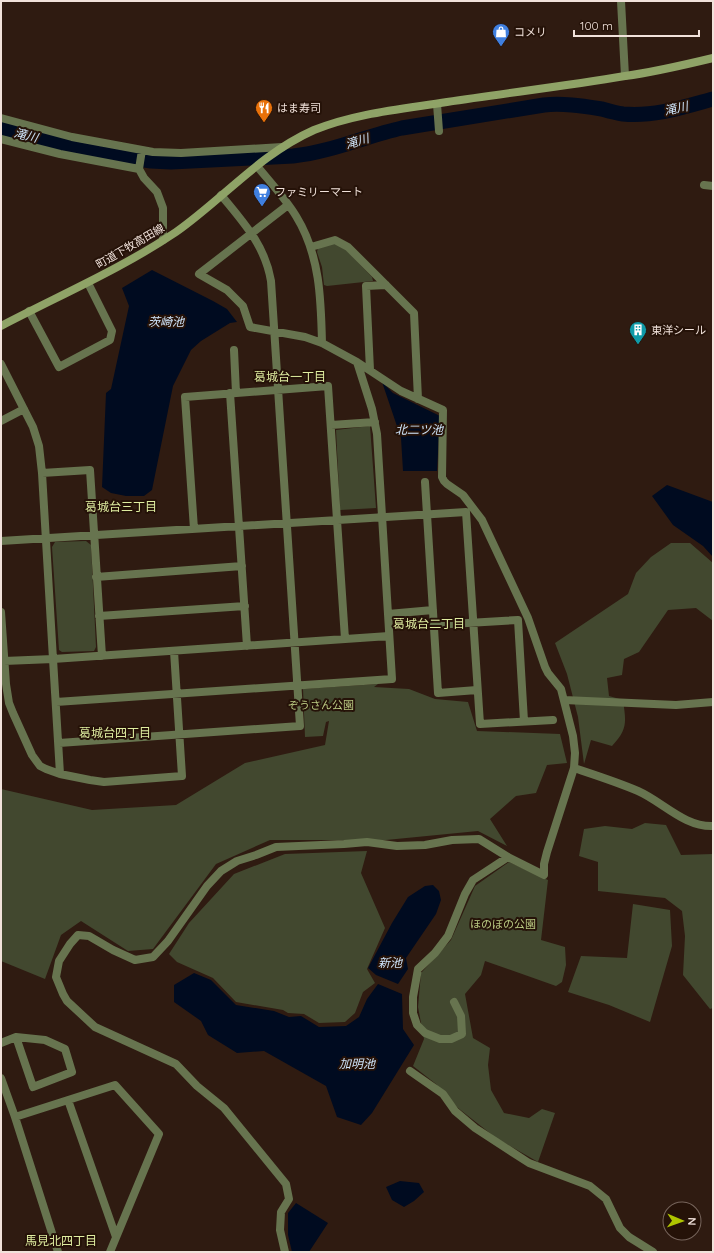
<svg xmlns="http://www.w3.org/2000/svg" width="714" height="1253" font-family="Quicksand,'Noto Sans JP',sans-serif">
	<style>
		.green { fill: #42482f }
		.water { fill: #000b20 }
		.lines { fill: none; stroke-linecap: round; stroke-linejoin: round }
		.river { stroke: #000b20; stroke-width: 15 }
		.street { stroke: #67744f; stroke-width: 8 }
		.secondary { stroke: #8fa367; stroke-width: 8 }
		.labels { text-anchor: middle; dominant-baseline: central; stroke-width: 4; stroke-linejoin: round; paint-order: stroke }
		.poi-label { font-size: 11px; fill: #f1e2db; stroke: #251208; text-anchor: start }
		.street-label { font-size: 11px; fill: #f1e2db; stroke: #251208 }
		.park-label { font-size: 11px; fill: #b9c982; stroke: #251208 }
		.water-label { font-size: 12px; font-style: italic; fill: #cee4fa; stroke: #251208 }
		.neighbourhood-label { font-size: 12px; fill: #dfeda0; stroke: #251208 }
	</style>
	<rect width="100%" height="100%" fill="#2f1b11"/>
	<path class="green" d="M335,243L346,250L372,277L373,281L327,286L324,285L322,267L317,252L318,248Z
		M370,426L376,508L340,510L336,430Z
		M86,541L91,545L96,647L94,651L62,652L59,650L52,547L55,542Z
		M671,543H690L713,563V621L696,608L668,610L639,652L624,659L622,675L607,678L609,696L623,700C626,722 628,729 612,746L591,740L584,764L578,717L567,674L555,643L628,594L636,573L651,557Z
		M378,684L374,687L409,689L435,699L468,702L477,731L560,734L567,763L547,765L536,793L516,796L490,819L507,846L478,831L386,840H270L216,864L153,949L128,951L81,921L61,935L45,979L1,961V789L92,810L176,805L245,763L325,745L329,721L326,722L323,736L305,737L303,689Z
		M645,823L666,825L681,855L713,854V1008L710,1009L683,975L685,936L682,911L665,898L598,891V862L579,856L584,829L605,826L632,829Z
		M367,851L361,873L385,928L367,969L375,983L363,992L355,1013L345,1022L319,1023L304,1014L288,1013L283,1010L236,1002L213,978L177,962L169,954L189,923L234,874L285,854Z
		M509,862L548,880L541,940L565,947L566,965L562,982L556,986L485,961L481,975L465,994L473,1038L490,1048L488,1065L491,1090L504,1113L529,1118L542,1109L555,1113L538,1162L496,1138L458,1108L436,1084L413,1066L424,1039L418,1007L421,973L451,940L475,886Z
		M633,904L670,910L672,946L650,1022L609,1005L568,992L581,956L627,958Z"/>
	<path class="water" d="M152,270L213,301L227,309L237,322L230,323L201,341L191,350L173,386L152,490L144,496H126L111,493L102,487L106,393L111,389L129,306L122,288Z
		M382,382L393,393L440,416L437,471H403L401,438Z
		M667,485L713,502V557L703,546L673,525L652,496Z
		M433,885L439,891L441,900L436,914L406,958L408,969L398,984L376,975L368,968L392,923L408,897L425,886Z
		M194,973L211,980L236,1005L274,1011L289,1017L301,1016L319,1027L346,1026L359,1017L367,999L378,984L402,994L403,1029L414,1045L372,1113L361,1125L337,1117L326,1086L264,1051L237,1053L208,1035L201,1021L174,1002V985Z
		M400,1181L419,1183L424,1192L414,1201L404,1207L392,1200L386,1187Z
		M296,1203L328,1223L309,1252H292L288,1235V1213Z"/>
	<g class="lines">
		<path class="river" d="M1,129L73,147L131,158L151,161L171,162L293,156C331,152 366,136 402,128L544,105C563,103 582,106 602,109C609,111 616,113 623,114C654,117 684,107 713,99"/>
		<path class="street" d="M621,1L625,76
			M437,104L439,131
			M1,118L72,137L153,152L181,153L282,147
			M1,139L60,154L139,169
			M142,150L139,169L144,178L157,192L163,208V240
			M257,166C270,182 285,198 296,216C320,255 321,299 322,343
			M704,185L713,186
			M311,247L335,240L348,247L414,313L418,399
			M29,311L59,367L110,340L112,331L88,283
			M234,350L236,393
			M357,362L372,409L377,434L388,614
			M1,364L33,427L39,446L42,473L53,659L4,661
			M370,370L366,286L386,285
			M230,393L247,646
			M1,421L24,409
			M331,425L375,422
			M42,473L90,470L102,656
			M425,482L438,693L477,690
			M194,529L185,397L328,386L345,639
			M1,541L466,512L480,724L553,720
			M96,577L242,566
			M1,612L6,684L9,703L13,713L32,755L40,766L46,769L60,774L90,780L104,782L182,776L174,651
			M99,616L245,606
			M434,625L518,620L524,721
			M564,700L676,705L713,702
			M56,702L392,679L388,614L433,610
			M59,743L300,726L271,281C265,245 243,222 221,195
			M574,768C595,775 617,782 638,791C663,802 684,827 713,826
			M60,774L53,659L389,636
			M454,1002L461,1016L462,1034L451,1039H440L425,1033L417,1025L413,1013V997L418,969L435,953L448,936L465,894L473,880L508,857
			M1,1043L16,1037L45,1040L65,1049L72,1072L33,1087L16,1037
			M410,1071L443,1094L455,1111L475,1128L529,1163L590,1186L606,1199L620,1228L629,1237L653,1252
			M1,1078L15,1117L58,1252
			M68,1100L116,1237
			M15,1117L115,1085L159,1134L110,1252
			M285,1252L280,1230L281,1212L289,1199L286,1184L224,1108L197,1086L176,1064L95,1027L67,1001L63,994L56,977L59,961L70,944L78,935L89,936L113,950L135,960L153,957L168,941L207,886L221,871L237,861L256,855L276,847L344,844L367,842L397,846L425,845L452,840L479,839L508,857L544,875V864L547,852L574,768L575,753L573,736L562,693L561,689L548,673L545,667L528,618L482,520L463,495L447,484L444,481L442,477L443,410L401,391L357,362L322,343L305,337L250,327L243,306L227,290L199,274L288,205"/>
		<path class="secondary" d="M1,326C60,295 121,269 176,232C223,199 260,154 314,130C356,113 403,109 447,102C506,93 566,86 625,76C655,72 684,65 713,58"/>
	</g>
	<defs>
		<symbol id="shop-pin" viewBox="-11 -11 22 30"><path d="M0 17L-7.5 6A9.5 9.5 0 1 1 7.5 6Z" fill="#3f7fe0" stroke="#251208"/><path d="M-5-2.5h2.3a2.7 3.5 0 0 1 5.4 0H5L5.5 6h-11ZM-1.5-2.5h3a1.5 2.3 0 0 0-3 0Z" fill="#fff"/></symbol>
		<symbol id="restaurant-pin" viewBox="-11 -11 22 30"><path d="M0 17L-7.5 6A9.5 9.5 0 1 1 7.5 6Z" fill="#e8710a" stroke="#251208"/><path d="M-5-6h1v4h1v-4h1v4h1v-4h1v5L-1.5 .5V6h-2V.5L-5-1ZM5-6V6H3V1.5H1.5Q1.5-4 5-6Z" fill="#fff"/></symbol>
		<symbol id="supermarket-pin" viewBox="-11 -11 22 30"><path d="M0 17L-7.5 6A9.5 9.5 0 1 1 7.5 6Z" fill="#3f7fe0" stroke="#251208"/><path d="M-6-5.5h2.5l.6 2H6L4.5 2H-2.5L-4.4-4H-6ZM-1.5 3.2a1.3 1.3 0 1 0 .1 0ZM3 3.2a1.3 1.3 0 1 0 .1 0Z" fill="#fff"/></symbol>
		<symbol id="building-pin" viewBox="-11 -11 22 30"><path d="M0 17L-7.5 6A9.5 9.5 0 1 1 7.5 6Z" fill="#0f9aa8" stroke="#251208"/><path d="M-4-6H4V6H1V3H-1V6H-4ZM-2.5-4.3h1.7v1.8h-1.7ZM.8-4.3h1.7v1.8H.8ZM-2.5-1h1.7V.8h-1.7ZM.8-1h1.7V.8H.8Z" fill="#fff"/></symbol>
	</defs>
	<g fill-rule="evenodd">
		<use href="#shop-pin" x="491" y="22" width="20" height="27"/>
		<use href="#restaurant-pin" x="254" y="98" width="20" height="27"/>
		<use href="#supermarket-pin" x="252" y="182" width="20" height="27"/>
		<use href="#building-pin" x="628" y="320" width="20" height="27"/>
	</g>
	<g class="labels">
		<g class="poi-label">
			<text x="514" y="32">コメリ</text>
			<text x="277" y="108">はま寿司</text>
			<text x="275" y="192">ファミリーマート</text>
			<text x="651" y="330">東洋シール</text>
		</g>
		<g class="street-label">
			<text transform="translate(130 246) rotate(-30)">町道下牧高田線</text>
		</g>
		<g class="park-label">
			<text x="321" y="705">ぞうさん公園</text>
			<text x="503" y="924">ほのぼの公園</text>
		</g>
		<g class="water-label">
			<text transform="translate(676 108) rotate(-12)">滝川</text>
			<text transform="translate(26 135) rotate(14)">滝川</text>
			<text transform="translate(357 141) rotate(-16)">滝川</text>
			<text x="166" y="321">茨崎池</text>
			<text x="419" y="429">北二ツ池</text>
			<text x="390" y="962">新池</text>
			<text x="357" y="1063">加明池</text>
		</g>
		<g class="neighbourhood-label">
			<text x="290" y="376">葛城台一丁目</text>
			<text x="121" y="506">葛城台三丁目</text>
			<text x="429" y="623">葛城台二丁目</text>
			<text x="115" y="732">葛城台四丁目</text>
			<text x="61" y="1240">馬見北四丁目</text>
		</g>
	</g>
	<rect width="714" height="1253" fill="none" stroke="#f1e2db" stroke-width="4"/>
	<g transform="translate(682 1221) rotate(92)"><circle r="19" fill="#251208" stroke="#77655c"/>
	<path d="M0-3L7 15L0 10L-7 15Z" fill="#b0c500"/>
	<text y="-6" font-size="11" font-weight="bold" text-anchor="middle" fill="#f1e2db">N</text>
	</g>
	<path d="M574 30v6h125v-6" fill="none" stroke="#f1e2db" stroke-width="2"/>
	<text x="580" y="30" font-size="12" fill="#f1e2db" stroke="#251208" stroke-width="3" paint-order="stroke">100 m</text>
</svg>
